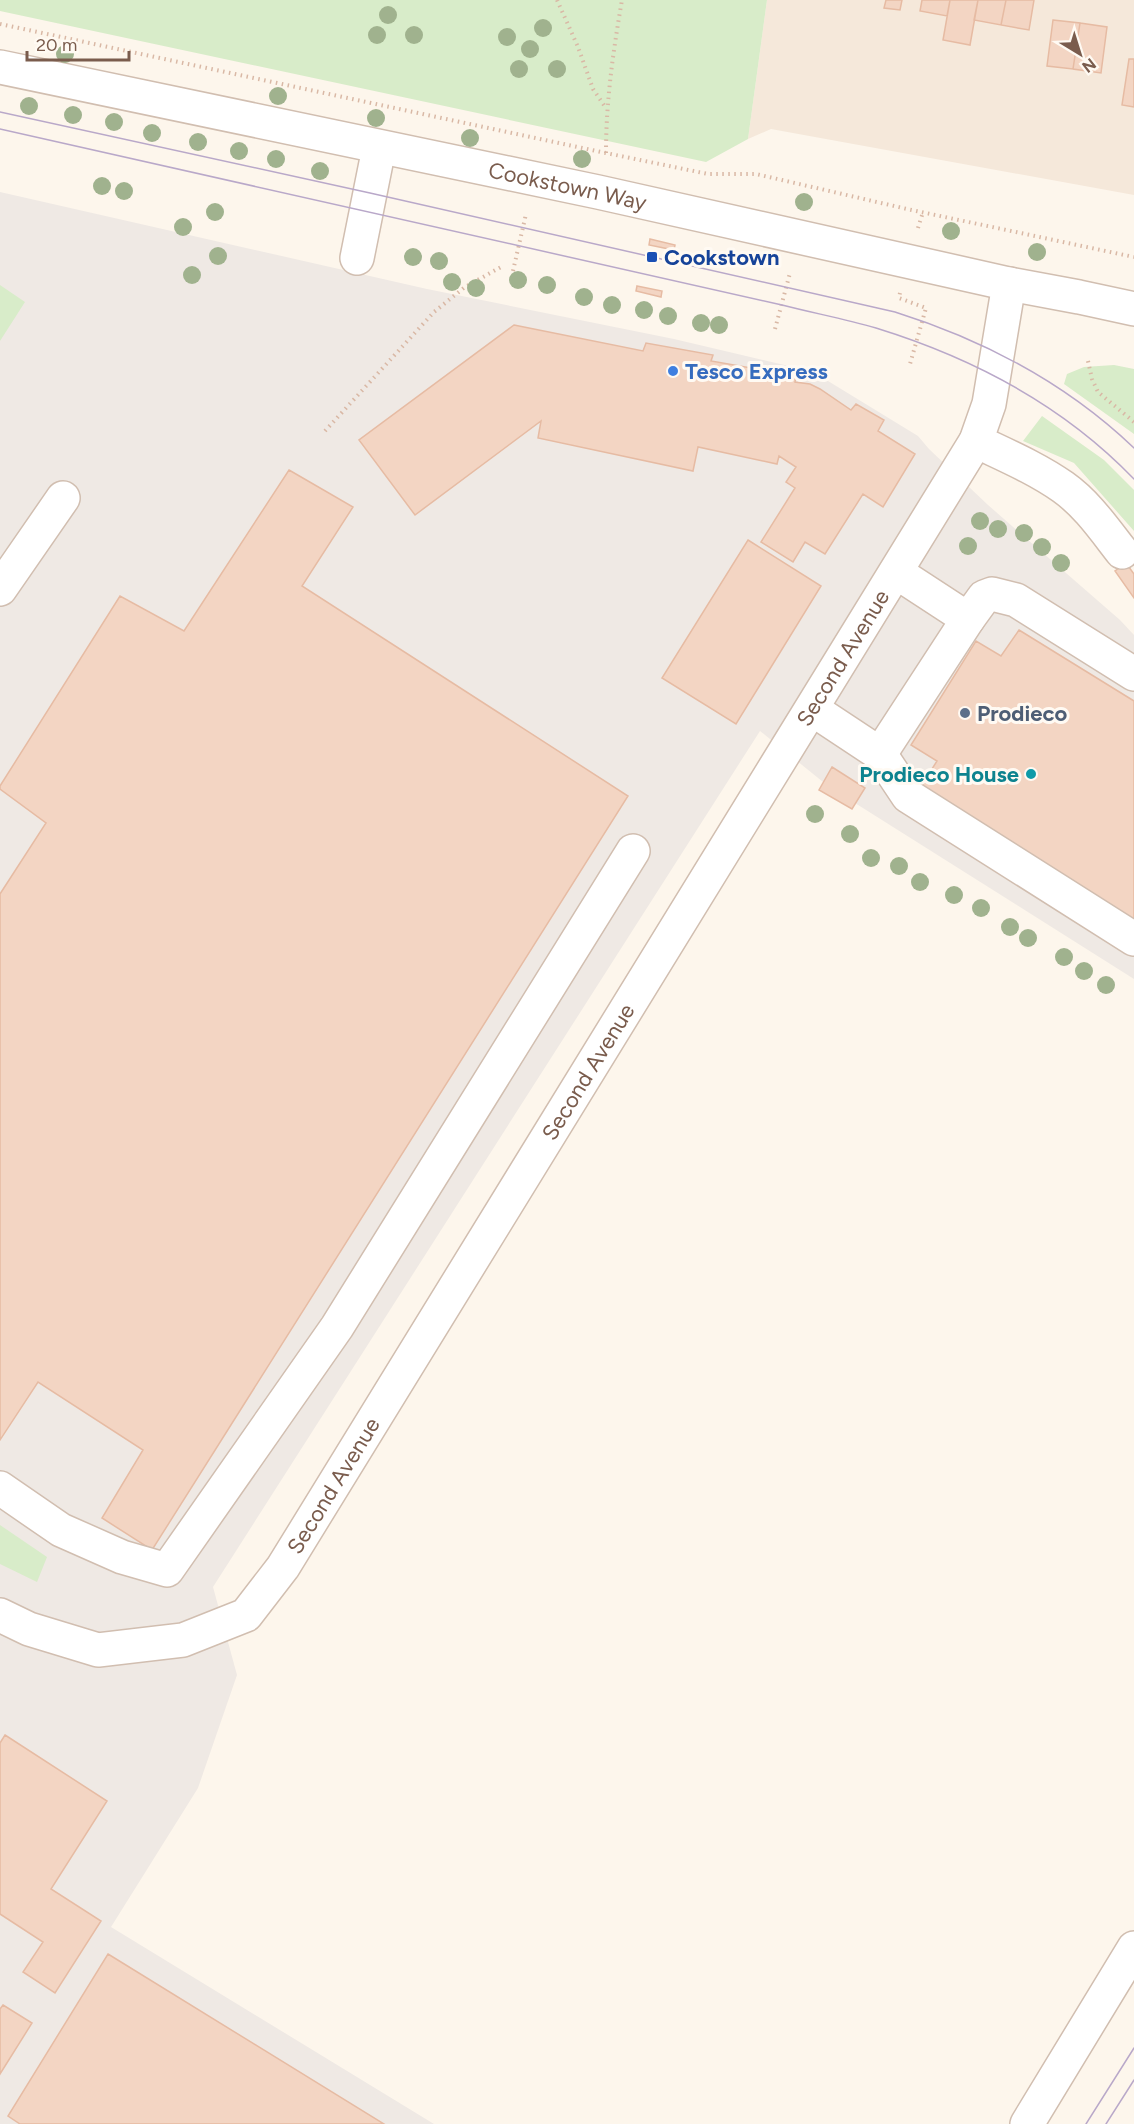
<svg xmlns="http://www.w3.org/2000/svg" width="1134" height="2124" font-family="Figtree,sans-serif">
	<style>
		.residential { fill: #f5e8da }
		.industrial { fill: #efe9e4 }
		.green { fill: #d8ecc9 }
		.building { fill: #f3d5c3; stroke: #e6bba3; stroke-width: 1.5 }
		.lines { fill: none; stroke-linecap: round; stroke-linejoin: round }
		.minor-casing { stroke: #d1beb0; stroke-width: 36 }
		.path { stroke: #d9b8a5; stroke-width: 4; stroke-dasharray: 1.5 4.5; stroke-linecap: butt }
		.minor { stroke: #fff; stroke-width: 33 }
		.tram { stroke: #b9a8c9; stroke-width: 1.5 }
		.tree { fill: #a0b28e }
		.transit-dot { fill: #1a4fb4; stroke: #fffaf3; stroke-width: 2 }
		.shop-dot { fill: #3f7fe0; stroke: #fffaf3; stroke-width: 2 }
		.service-dot { fill: #5c6f8a; stroke: #fffaf3; stroke-width: 2 }
		.culture-dot { fill: #0f9aa8; stroke: #fffaf3; stroke-width: 2 }
		.labels { text-anchor: middle; dominant-baseline: central; stroke-width: 6; stroke-linejoin: round; paint-order: stroke }
		.street-label { font-size: 22px; fill: #7a5c4d; stroke: #fffaf3 }
		.transit-label { font-size: 22px; font-weight: bold; fill: #164399; stroke: #fffaf3; text-anchor: start }
		.shop-label { font-size: 22px; font-weight: bold; fill: #366cbe; stroke: #fffaf3; text-anchor: start }
		.service-label { font-size: 22px; font-weight: bold; fill: #4e5e75; stroke: #fffaf3; text-anchor: start }
		.culture-label { font-size: 22px; font-weight: bold; fill: #0d838f; stroke: #fffaf3; text-anchor: end }
	</style>
	<rect width="100%" height="100%" fill="#fdf6ec"/>
	<path class="residential" d="M767,0H1134V195L771,129L748,139Z"/>
	<path class="industrial" d="M0,192L427,289L674,339L793,367L828,381L918,436L929,449L988,505L1120,620L1134,635V979L828,786L760,731L213,1587L237,1675L198,1788L111,1927L434,2124H0Z"/>
	<path class="green" d="M0,0H767L748,139L706,162L0,11Z
		M0,285L25,302L0,341Z
		M1114,365L1134,369V434L1064,384L1067,374L1084,367Z
		M1042,416L1104,460L1134,490V531L1074,463L1023,441Z
		M0,1525L47,1557L37,1582L0,1564Z"/>
	<path class="building" d="M886,0H902L900,10L884,8Z
		M922,0H950L947,16L920,11Z
		M950,0H978L970,45L943,40Z
		M978,0H1006L1001,25L974,20Z
		M1006,0H1034L1029,30L1001,25Z
		M1053,20L1080,23L1073,69L1047,66Z
		M1080,23L1107,27L1101,73L1073,69Z
		M1129,59H1134V107L1122,105Z
		M650,239L675,245L674,250L649,245Z
		M637,286L662,291L661,297L636,291Z
		M514,325L643,351L646,343L713,355L711,361L796,376L795,382L810,384L820,389L851,410L856,404L884,420L878,431L915,454L883,507L863,494L825,554L805,542L793,562L761,542L795,488L786,482L796,467L779,456L777,464L698,447L693,471L538,438L541,421L415,515L359,440Z
		M289,470L353,507L302,586L628,796L152,1550L102,1518L143,1450L38,1382L0,1440V894L46,823L0,789V786L120,596L184,631Z
		M748,540L821,586L736,724L662,678Z
		M1126,563L1134,574V598L1115,571Z
		M1019,630L1134,701V921L920,788L937,761L911,745L976,641L1001,656Z
		M832,767L865,788L852,809L819,790Z
		M5,1735L107,1801L51,1889L101,1921L55,1993L23,1972L43,1942L0,1914V1743Z
		M108,1954L384,2124H20L8,2116Z
		M3,2005L32,2023L0,2074V2009Z"/>
	<g class="lines">
		<defs>
			<g id="minor">
				<path id="s1" d="M0,67L598,192L1009,284L1079,297L1134,309"/>
				<path d="M357,258L379,148"/>
				<path d="M976,441C1005,455 1036,468 1063,487C1087,504 1104,529 1122,552"/>
				<path d="M896,572L968,619"/>
				<path d="M0,589L63,498"/>
				<path d="M812,709L880,754L908,796L1134,939"/>
				<path d="M880,754L968,619L984,597L992,594L1016,600L1134,674"/>
				<path d="M0,1488L61,1530L122,1557L167,1570L337,1327L633,851"/>
				<path id="s2" d="M0,1615L29,1629L98,1650L183,1640L246,1615L283,1567L976,441L989,404L1009,284"/>
				<path d="M1027,2124L1134,1948"/>
			</g>
		</defs>
		<use href="#minor" class="minor-casing"/>
		<path class="path" d="M557,0L578,47L593,89L606,108
			M0,24L606,153L708,174H756L907,209L1134,257
			M606,153C606,101 613,52 622,0
			M918,228L923,212
			M513,271L526,214
			M900,293L899,298L926,308L910,364
			M775,329L790,273
			M1088,361L1092,379L1098,392L1134,422
			M325,431L434,312L465,287L501,267"/>
		<use href="#minor" class="minor"/>
		<path class="tram" d="M0,112L370,193L895,312C984,340 1066,383 1134,448
			M0,129L782,305C813,313 845,319 876,328C973,358 1063,405 1134,479
			M1086,2124L1134,2048
			M1106,2124L1134,2080"/>
	</g>
	<g class="tree">
		<circle cx="388" cy="15" r="9"/>
		<circle cx="543" cy="28" r="9"/>
		<circle cx="377" cy="35" r="9"/>
		<circle cx="414" cy="35" r="9"/>
		<circle cx="507" cy="37" r="9"/>
		<circle cx="530" cy="49" r="9"/>
		<circle cx="65" cy="54" r="9"/>
		<circle cx="519" cy="69" r="9"/>
		<circle cx="557" cy="69" r="9"/>
		<circle cx="278" cy="96" r="9"/>
		<circle cx="29" cy="106" r="9"/>
		<circle cx="73" cy="115" r="9"/>
		<circle cx="376" cy="118" r="9"/>
		<circle cx="114" cy="122" r="9"/>
		<circle cx="152" cy="133" r="9"/>
		<circle cx="470" cy="138" r="9"/>
		<circle cx="198" cy="142" r="9"/>
		<circle cx="239" cy="151" r="9"/>
		<circle cx="276" cy="159" r="9"/>
		<circle cx="582" cy="159" r="9"/>
		<circle cx="320" cy="171" r="9"/>
		<circle cx="102" cy="186" r="9"/>
		<circle cx="124" cy="191" r="9"/>
		<circle cx="804" cy="202" r="9"/>
		<circle cx="215" cy="212" r="9"/>
		<circle cx="183" cy="227" r="9"/>
		<circle cx="951" cy="231" r="9"/>
		<circle cx="1037" cy="252" r="9"/>
		<circle cx="218" cy="256" r="9"/>
		<circle cx="413" cy="257" r="9"/>
		<circle cx="439" cy="261" r="9"/>
		<circle cx="192" cy="275" r="9"/>
		<circle cx="518" cy="280" r="9"/>
		<circle cx="452" cy="282" r="9"/>
		<circle cx="547" cy="285" r="9"/>
		<circle cx="476" cy="288" r="9"/>
		<circle cx="584" cy="297" r="9"/>
		<circle cx="612" cy="305" r="9"/>
		<circle cx="644" cy="310" r="9"/>
		<circle cx="668" cy="316" r="9"/>
		<circle cx="701" cy="323" r="9"/>
		<circle cx="719" cy="325" r="9"/>
		<circle cx="980" cy="521" r="9"/>
		<circle cx="998" cy="529" r="9"/>
		<circle cx="1024" cy="533" r="9"/>
		<circle cx="968" cy="546" r="9"/>
		<circle cx="1042" cy="547" r="9"/>
		<circle cx="1061" cy="563" r="9"/>
		<circle cx="815" cy="814" r="9"/>
		<circle cx="850" cy="834" r="9"/>
		<circle cx="871" cy="858" r="9"/>
		<circle cx="899" cy="866" r="9"/>
		<circle cx="920" cy="882" r="9"/>
		<circle cx="954" cy="895" r="9"/>
		<circle cx="981" cy="908" r="9"/>
		<circle cx="1010" cy="927" r="9"/>
		<circle cx="1028" cy="938" r="9"/>
		<circle cx="1064" cy="957" r="9"/>
		<circle cx="1084" cy="971" r="9"/>
		<circle cx="1106" cy="985" r="9"/>
	</g>
	<rect class="transit-dot" x="646" y="251" width="12" height="12" rx="3"/>
	<circle class="shop-dot" cx="673" cy="371" r="6"/>
	<circle class="service-dot" cx="965" cy="713" r="6"/>
	<circle class="culture-dot" cx="1031" cy="774" r="6"/>
	<g class="labels">
		<g class="street-label">
			<text stroke="none"><textPath href="#s1" startOffset="580">Cookstown Way</textPath></text>
			<text stroke="none"><textPath href="#s2" startOffset="1386">Second Avenue</textPath></text>
			<text stroke="none"><textPath href="#s2" startOffset="900">Second Avenue</textPath></text>
			<text stroke="none"><textPath href="#s2" startOffset="414">Second Avenue</textPath></text>
		</g>
		<g class="transit-label">
			<text x="664" y="257">Cookstown</text>
		</g>
		<g class="shop-label">
			<text x="685" y="371">Tesco Express</text>
		</g>
		<g class="service-label">
			<text x="977" y="713">Prodieco</text>
		</g>
		<g class="culture-label">
			<text x="1019" y="774">Prodieco House</text>
		</g>
	</g>
	<g transform="translate(1080 54) rotate(142)" stroke="#fffaf3" stroke-width="4.5" paint-order="stroke">
	<path d="M0-4.5L10 22L0 15L-10 22Z" fill="#7a5c4d"/>
	<text y="-9" font-size="16" font-weight="bold" text-anchor="middle" fill="#7a5c4d">N</text>
	</g>
	<path d="M27 51v9h102v-9" fill="none" stroke="#7a5c4d" stroke-width="3"/>
	<text x="36" y="51" font-size="18" fill="#7a5c4d" stroke="#fffaf3" stroke-width="4.5" paint-order="stroke">20 m</text>
</svg>
